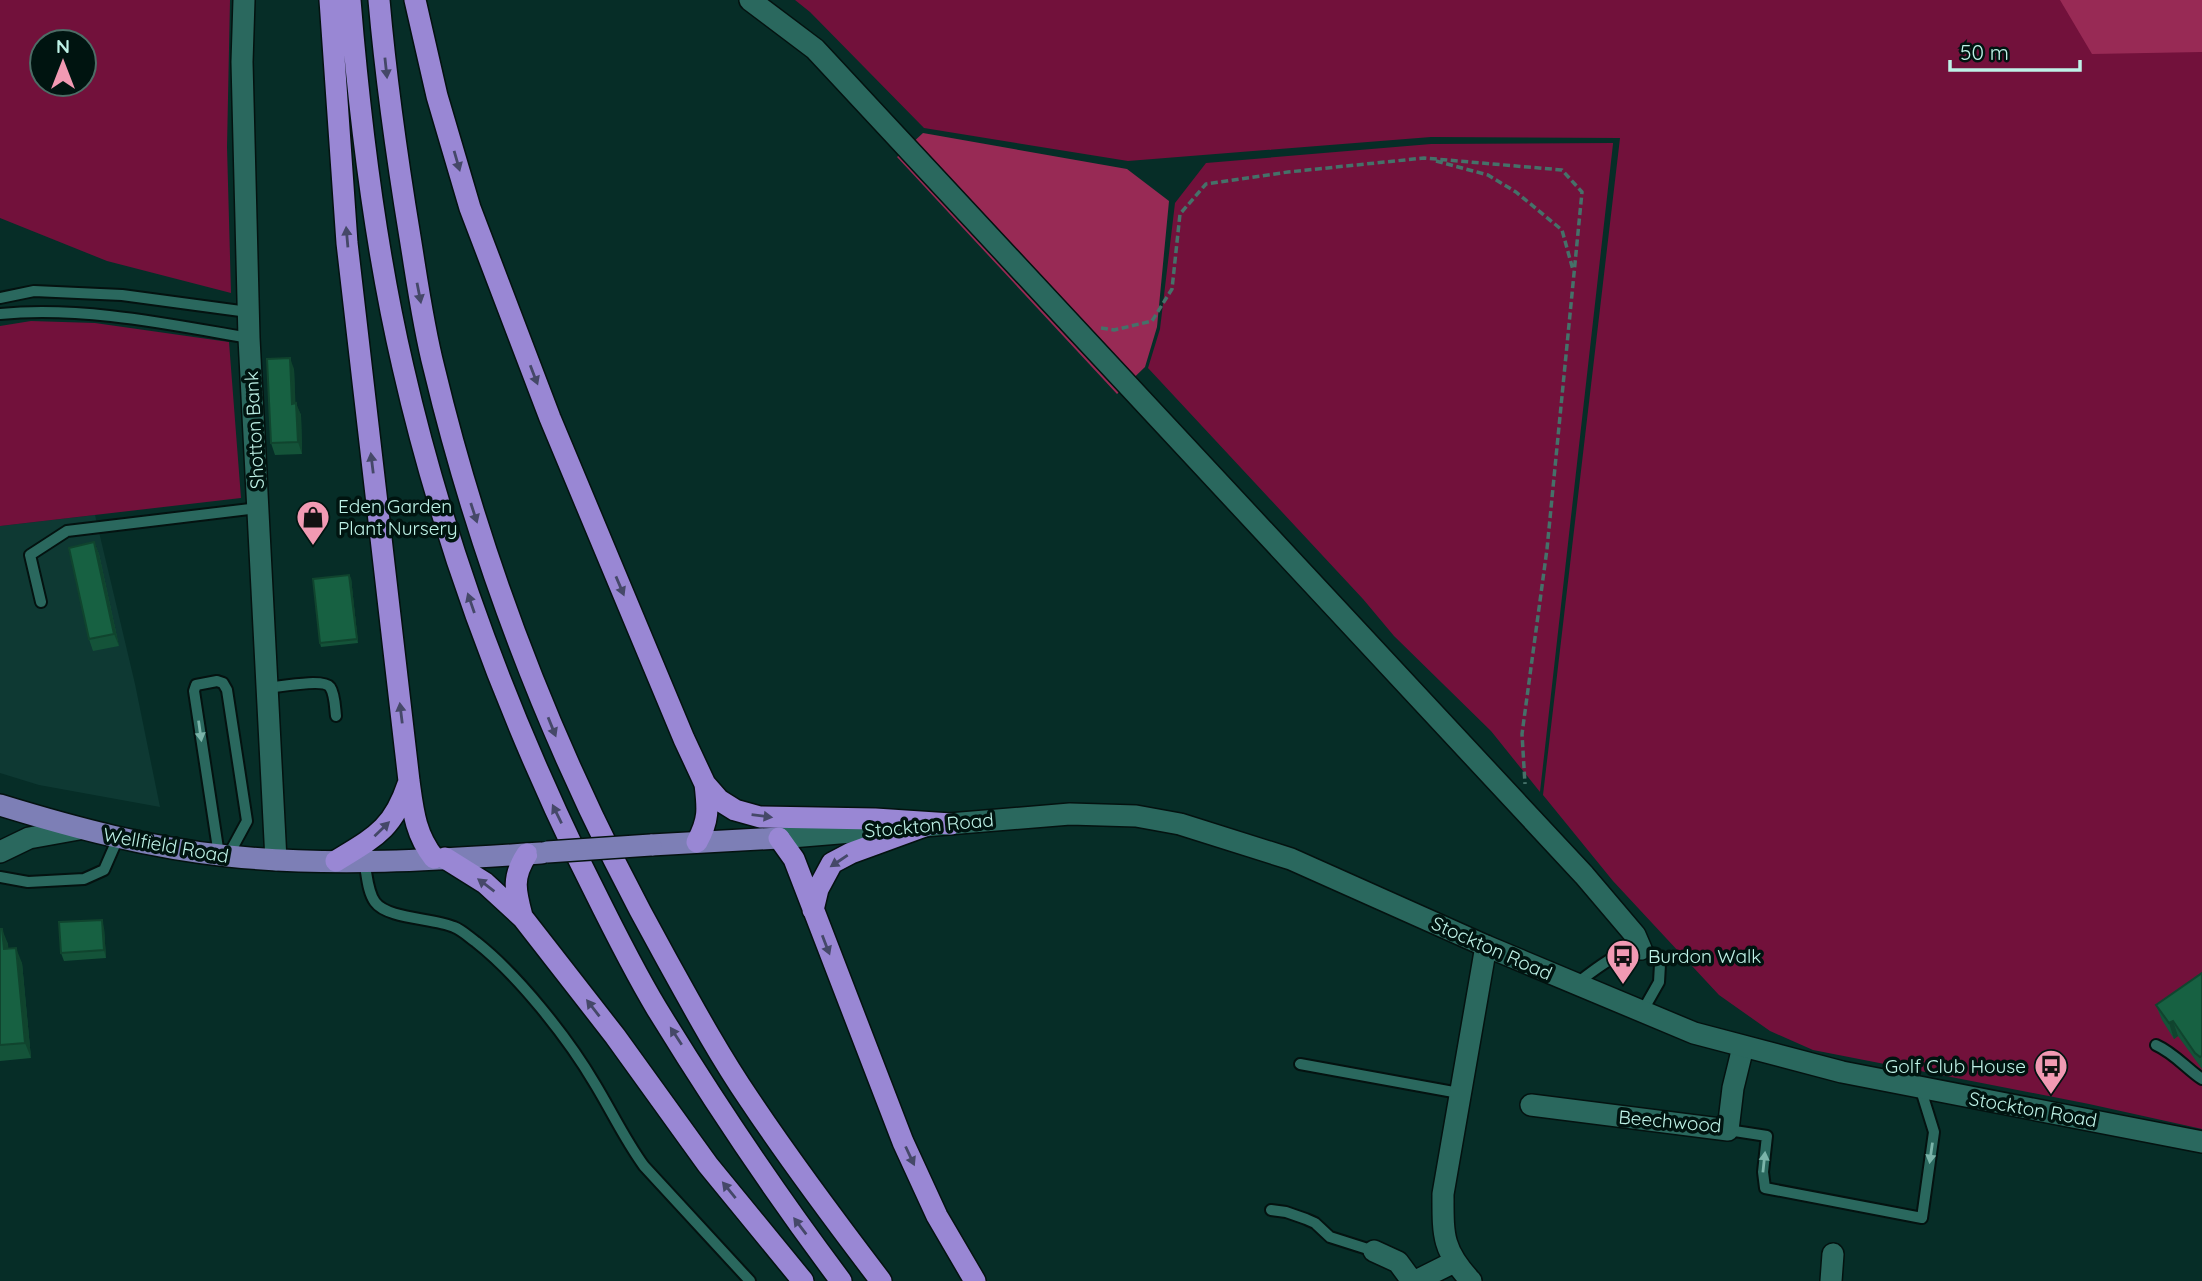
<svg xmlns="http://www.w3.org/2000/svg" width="2202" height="1281" font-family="Quicksand,sans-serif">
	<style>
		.built { fill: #0e3933 }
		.green { fill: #72113b; fill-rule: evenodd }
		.forest { fill: #982a55 }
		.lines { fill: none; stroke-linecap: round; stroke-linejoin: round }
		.service-casing { stroke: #041210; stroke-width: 14 }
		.minor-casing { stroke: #041210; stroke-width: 24 }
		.tertiary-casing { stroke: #041210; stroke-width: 24 }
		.secondary-casing { stroke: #041210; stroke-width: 24 }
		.primary-casing { stroke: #041210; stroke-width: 24 }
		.trunk-casing { stroke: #041210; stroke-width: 24 }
		.path { stroke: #457169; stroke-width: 3.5; stroke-dasharray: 7 3.5; stroke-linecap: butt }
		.service { stroke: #2a685e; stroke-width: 10 }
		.minor { stroke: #2a685e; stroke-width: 21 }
		.tertiary { stroke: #2a685e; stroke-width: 21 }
		.secondary { stroke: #2a685e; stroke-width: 21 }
		.primary { stroke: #7d7fb6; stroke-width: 21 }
		.trunk { stroke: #9987d4; stroke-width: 21 }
		.primary-bridge-casing { stroke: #041210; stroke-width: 24; stroke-linecap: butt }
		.primary-bridge { stroke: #7d7fb6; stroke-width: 21 }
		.wall { fill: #145339 }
		.shaded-wall { fill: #10442e }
		.building { fill: #176142; stroke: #10442e; stroke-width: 2 }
		.oneway { fill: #454868 }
		.oneway2 { fill: #7bb4a9 }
		.labels { text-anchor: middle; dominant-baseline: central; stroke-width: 7; stroke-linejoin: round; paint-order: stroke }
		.street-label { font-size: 19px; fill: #bef2e7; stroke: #001410 }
		.poi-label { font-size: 19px; fill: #bef2e7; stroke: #001410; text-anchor: start }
	</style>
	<rect width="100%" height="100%" fill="#062d27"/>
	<path class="built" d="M95,515L135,684L160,807L39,785L0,773V526Z"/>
	<path class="green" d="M0,0H230L227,147L231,293L107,261L0,218ZM42,42H84V84H42Z
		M795,0H2202V1129L2089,1104L1813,1050L1770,1031L1719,995L1613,881L1543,795L1620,138L1431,137L1128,161L924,128L810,12Z
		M1613,143V144L1540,792L1491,731L1394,636L1363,599L1148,368L1160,329L1175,203L1206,163L1431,144Z
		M31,321L95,323L229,342L241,498L0,526V326Z"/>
	<path class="forest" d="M2060,0H2202V52L2092,54Z
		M923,133L1127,169L1169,201L1157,327L1145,367L1117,394L897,157Z"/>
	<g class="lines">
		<defs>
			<path id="service" d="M0,298L34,291L122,295L248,312
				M0,314C82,306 168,324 249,338
				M41,602L30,555L67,531L258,508
				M267,688C279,687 323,678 330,687C335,694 335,708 336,716
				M219,855L194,691L196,685L217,681L223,683L227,690L247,821L228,856
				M364,861C367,873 367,891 375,902C387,919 434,918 454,927C462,930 469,937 476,942C518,975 568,1038 595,1084C612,1112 625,1140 644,1166L750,1281
				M0,877L28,882L84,879L104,870L118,838
				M1576,984C1590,973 1621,948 1639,949C1649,949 1655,957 1660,964L1659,982L1642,1012
				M2156,1045C2174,1053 2186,1068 2202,1079
				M1300,1064L1459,1093
				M1728,1130L1767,1136L1763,1172L1765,1188L1922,1218L1934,1132L1920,1087
				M1271,1210L1286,1212L1306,1219L1315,1223L1330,1237L1374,1251"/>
			<path id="minor" d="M244,0L242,62L249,338L276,860
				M750,0L815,49L1584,875L1635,935L1641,949
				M1531,1105L1728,1130L1733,1088L1743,1047
				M1374,1251L1398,1262L1412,1281
				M1416,1281L1454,1262
				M1471,1281C1442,1250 1443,1235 1443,1194L1486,946
				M1831,1281L1833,1254"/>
			<path id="tertiary" d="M0,852L29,838L79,829"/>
			<path id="secondary" d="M779,838L1070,814L1136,816L1180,824L1291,859L1486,946L1694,1033L1842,1072L2202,1142"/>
			<path id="primary" d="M0,805C75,828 150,848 228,856C331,867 438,860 541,853
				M651,845L779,838"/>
			<path id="trunk" d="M330,0L347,243L409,781C413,810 415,834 434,858
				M350,0C360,123 375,247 403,367C442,538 503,702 579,860C604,910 628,961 657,1009C714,1102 775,1193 841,1281
				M379,0C386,80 397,158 410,237C417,280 423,325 434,368C484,576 563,774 667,960C693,1007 719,1055 749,1099C791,1162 836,1222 881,1281
				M415,0L437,96L470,208L550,418L684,739L705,784L719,800L735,810L760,817L875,819L951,824
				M779,838L794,859L903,1142L937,1216L975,1281
				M697,842C709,820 708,809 705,784
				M445,858L485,883L523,918L615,1036L708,1165L803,1281
				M336,861C375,837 393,829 408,784
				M813,910L818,889L832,863L851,853L925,826
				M522,916C515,890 512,877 527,854"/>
		</defs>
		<use href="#service" class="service-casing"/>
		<use href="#minor" class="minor-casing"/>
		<use href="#tertiary" class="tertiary-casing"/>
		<use href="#secondary" class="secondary-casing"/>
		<use href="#primary" class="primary-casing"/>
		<use href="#trunk" class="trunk-casing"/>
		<path class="path" d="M1436,161L1488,175L1516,192L1562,230L1573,270
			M1101,328L1114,330L1152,321L1172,289L1180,214L1206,184L1288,172L1424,158L1562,170L1582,192L1547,549L1522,734L1525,784"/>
		<use href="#service" class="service"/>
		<use href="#minor" class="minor"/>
		<use href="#tertiary" class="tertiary"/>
		<use href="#secondary" class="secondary"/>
		<use href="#primary" class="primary"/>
		<use href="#trunk" class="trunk"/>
		<defs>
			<path id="primary-bridge" d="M547,852L651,845"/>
		</defs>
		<use href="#primary-bridge" class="primary-bridge-casing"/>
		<use href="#primary-bridge" class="primary-bridge"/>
	</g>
	<path class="wall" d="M294,369L295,403L301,415L302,454L275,455L271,443Z
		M94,542L99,554L119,646L93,651L89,639Z
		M351,578L358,643L321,647L320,643Z
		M104,928L106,958L64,961L61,953Z
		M0,929L8,944V949L22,963L31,1058L0,1061Z
		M2202,973V1069L2178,1036L2174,1039L2162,1020L2156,1005Z"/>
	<path class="shaded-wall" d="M290,358L294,369L296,415L292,404Z
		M296,403L301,415L302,454L298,442Z
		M94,542L99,554L119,646L114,634Z
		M349,575L351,578L358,643L357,639Z
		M102,920L104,928L106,958L104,950Z
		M2,929L8,944L10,964L4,949Z
		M16,948L22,963L31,1058L25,1043Z
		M2173,1021L2178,1036L2174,1039L2169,1023Z"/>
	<path class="building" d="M290,358L292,404L296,403L298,442L271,443L267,359Z
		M94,542L114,634L89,639L69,548Z
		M349,575L357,639L320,643L313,579Z
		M102,920L104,950L61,953L59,922Z
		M0,929H2L4,949L16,948L25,1043L0,1045Z
		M2202,973V1056L2200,1057L2195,1053L2173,1021L2169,1023L2156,1005Z"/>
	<defs><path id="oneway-solid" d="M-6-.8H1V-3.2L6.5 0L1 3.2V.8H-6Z" transform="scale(1.75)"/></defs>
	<g class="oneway">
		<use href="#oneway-solid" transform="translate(386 68) rotate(84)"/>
		<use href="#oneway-solid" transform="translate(457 161) rotate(74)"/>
		<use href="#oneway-solid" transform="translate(347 237) rotate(-95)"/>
		<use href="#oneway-solid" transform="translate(419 293) rotate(79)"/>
		<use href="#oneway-solid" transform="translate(534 375) rotate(69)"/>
		<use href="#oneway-solid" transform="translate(372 463) rotate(-97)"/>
		<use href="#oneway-solid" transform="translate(474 513) rotate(72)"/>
		<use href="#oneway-solid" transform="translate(620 586) rotate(67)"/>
		<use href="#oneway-solid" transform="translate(471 603) rotate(-109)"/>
		<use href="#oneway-solid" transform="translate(401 713) rotate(-97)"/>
		<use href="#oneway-solid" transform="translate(552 727) rotate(68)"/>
		<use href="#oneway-solid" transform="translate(557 814) rotate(-116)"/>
		<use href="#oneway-solid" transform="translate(762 816) rotate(7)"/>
		<use href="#oneway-solid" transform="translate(382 829) rotate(-44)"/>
		<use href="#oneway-solid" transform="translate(839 861) rotate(146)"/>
		<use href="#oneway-solid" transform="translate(486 885) rotate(-143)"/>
		<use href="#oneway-solid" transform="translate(826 945) rotate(69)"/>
		<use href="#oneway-solid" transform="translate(593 1008) rotate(-128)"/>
		<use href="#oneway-solid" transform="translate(676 1036) rotate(-123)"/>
		<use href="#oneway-solid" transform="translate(910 1156) rotate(65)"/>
		<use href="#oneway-solid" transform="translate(729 1190) rotate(-129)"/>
		<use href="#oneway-solid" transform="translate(800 1226) rotate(-127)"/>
	</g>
	<g class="oneway2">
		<use href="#oneway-solid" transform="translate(200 731) rotate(82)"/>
		<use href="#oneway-solid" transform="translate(1931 1153) rotate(98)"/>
		<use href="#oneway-solid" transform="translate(1764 1162) rotate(-84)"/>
	</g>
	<defs>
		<symbol id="shop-pin" viewBox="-11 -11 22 30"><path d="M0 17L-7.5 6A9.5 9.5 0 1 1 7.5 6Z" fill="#f19ab3" stroke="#001410"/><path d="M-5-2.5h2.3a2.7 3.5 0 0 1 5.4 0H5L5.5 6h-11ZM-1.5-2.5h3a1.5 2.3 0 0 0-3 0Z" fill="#111"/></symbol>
		<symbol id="bus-pin" viewBox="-11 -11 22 30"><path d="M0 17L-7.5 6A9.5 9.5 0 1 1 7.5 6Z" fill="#f19ab3" stroke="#001410"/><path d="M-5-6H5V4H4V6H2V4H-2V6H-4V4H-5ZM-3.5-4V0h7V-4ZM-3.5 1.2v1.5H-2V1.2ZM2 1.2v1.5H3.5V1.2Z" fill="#111"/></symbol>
	</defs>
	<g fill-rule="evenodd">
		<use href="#shop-pin" x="294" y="498" width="38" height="52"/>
		<use href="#bus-pin" x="1604" y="937" width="38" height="52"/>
		<use href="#bus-pin" x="2032" y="1047" width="38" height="52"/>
	</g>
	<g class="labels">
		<g class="street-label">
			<text transform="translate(254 430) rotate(-93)">Shotton Bank</text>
			<text transform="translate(929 825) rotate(-5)">Stockton Road</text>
			<text transform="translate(166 845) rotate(10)">Wellfield Road</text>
			<text transform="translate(1492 948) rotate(24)">Stockton Road</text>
			<text transform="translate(2033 1109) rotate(10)">Stockton Road</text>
			<text transform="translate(1670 1121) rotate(5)">Beechwood</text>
		</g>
		<g class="poi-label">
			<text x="338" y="506">Eden Garden<tspan x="338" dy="22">Plant Nursery</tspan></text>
			<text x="1648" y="956">Burdon Walk</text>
			<text x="2026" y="1066" text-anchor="end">Golf Club House</text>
		</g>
	</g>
	<g transform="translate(63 63)"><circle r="33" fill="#001410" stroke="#4c6d66" stroke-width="2"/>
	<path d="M0-5L12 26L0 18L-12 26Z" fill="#f19ab3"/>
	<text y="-10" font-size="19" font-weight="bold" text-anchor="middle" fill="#bef2e7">N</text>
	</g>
	<path d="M1950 60v10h130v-10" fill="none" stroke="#bef2e7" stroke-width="3.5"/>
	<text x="1960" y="60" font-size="21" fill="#bef2e7" stroke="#001410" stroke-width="5" paint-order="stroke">50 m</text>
</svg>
